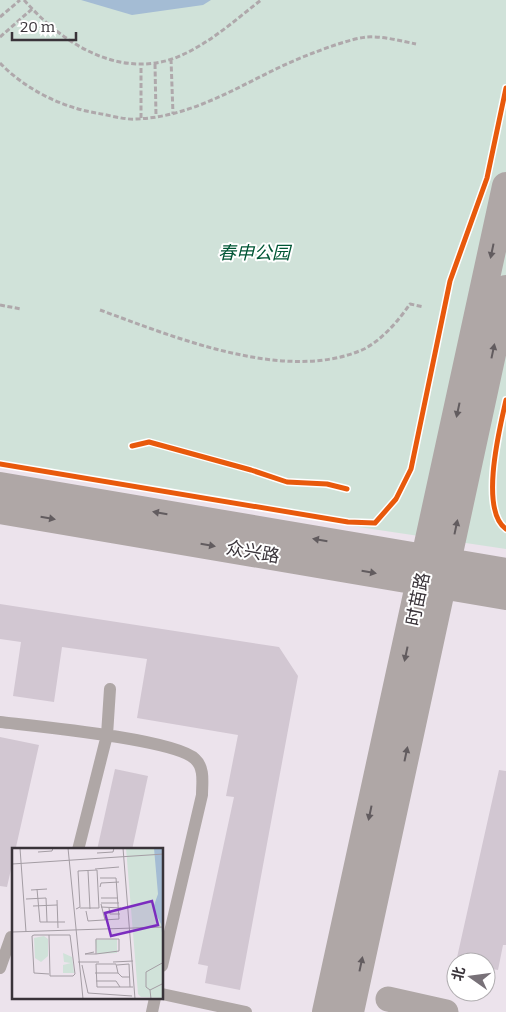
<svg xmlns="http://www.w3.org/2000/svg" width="506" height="1012" font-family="Bitter,'Noto Sans SC',serif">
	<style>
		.green { fill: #d0e2d9 }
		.water { fill: #a4bcd4 }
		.building { fill: #d2c7d2 }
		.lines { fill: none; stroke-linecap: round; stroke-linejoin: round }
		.path { stroke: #afa8ab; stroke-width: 3; stroke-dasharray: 5 2.5; stroke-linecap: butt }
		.service { stroke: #afa7a6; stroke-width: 12 }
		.minor { stroke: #afa7a6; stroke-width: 25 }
		.tertiary { stroke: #afa7a6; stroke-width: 28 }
		.cycleway-casing { stroke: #fff; stroke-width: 8 }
		.cycleway { stroke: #e8590c; stroke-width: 5 }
		.oneway { fill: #625c5f }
		.labels { text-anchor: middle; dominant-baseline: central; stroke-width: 4; stroke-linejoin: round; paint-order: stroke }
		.park-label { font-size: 18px; font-style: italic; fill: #005635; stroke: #fff }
		.street-label { font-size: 18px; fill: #393339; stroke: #fff }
		.inset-road { fill: none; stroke: #a49da4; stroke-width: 1 }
		.view { fill: #7b2cbf; fill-opacity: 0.15; stroke: #7b2cbf; stroke-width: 2.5 }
		.inset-edge { fill: none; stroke: #393339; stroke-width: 2.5 }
	</style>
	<rect width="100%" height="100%" fill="#ece3ec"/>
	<path class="green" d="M0,0H506V549L332,523L0,466Z"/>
	<path class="water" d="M81,0H211L203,5L132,15Z"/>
	<path class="building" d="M0,604L279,647L298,676L240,990L205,983L208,966L198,964L234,797L226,796L238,735L137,718L147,659L62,647L54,702L13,696L21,642L0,639Z
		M0,737L39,745L7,887L0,886Z
		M115,769L148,776L132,850H97Z
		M499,770L506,771V945H503L498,970L487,968L486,973V962H456Z"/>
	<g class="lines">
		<path class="path" d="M24,0C61,42 117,79 175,58C208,45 234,21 261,0
			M0,17L20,0
			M0,37L32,9
			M171,59L173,114
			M0,63C25,89 61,107 96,113C109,115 124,120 137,119C203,116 253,75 313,53C329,47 350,39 367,37C383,36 401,41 416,44
			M155,64L156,116
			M141,118V64
			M0,305L21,309
			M100,310C174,337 287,384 364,349C382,340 399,320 410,304L424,307"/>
		<path class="service" d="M0,722C34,726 175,739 195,759C205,768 202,783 202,795L162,966
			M78,850L107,735L110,689
			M0,968L11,937
			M162,994L246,1012
			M152,1012L155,998"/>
		<path class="minor" d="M388,999L446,1012"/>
		<path class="tertiary" d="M0,486L506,572
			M0,510L506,596
			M326,1012L506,186
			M350,1012L506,289"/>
		<defs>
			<path id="cycleway" d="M506,400C500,427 479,510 506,529
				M132,446L149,442L251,470L287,482L327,484L347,489
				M0,464L348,522L375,523L396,499L411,469L450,281L487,178L506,88"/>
		</defs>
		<use href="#cycleway" class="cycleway-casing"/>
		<use href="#cycleway" class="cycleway"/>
	</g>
	<defs><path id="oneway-solid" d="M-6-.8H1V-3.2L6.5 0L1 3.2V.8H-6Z" transform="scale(1.25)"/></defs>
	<g class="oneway">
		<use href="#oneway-solid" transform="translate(492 251) rotate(102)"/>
		<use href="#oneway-solid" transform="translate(493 351) rotate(-78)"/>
		<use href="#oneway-solid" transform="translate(458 410) rotate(102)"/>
		<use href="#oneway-solid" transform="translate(160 513) rotate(-170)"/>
		<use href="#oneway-solid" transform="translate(48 518) rotate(10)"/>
		<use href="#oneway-solid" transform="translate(456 527) rotate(-78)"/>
		<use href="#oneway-solid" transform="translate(320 540) rotate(-170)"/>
		<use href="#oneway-solid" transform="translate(208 545) rotate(10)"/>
		<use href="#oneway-solid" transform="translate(369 572) rotate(10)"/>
		<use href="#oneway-solid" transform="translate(406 654) rotate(102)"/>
		<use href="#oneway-solid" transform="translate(406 754) rotate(-78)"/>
		<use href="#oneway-solid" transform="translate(370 813) rotate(102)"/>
		<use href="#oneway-solid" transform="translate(361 964) rotate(-78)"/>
	</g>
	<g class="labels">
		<g class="park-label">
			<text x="254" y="253">春申公园</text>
		</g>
		<g class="street-label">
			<text transform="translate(253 552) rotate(10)">众兴路</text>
			<text transform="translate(418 599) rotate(-78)">时苗路</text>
		</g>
	</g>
	<g transform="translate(12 848)">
		<rect width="151" height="151" fill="#ece3ec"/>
		<path d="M114,0H151V150L129,149L126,146ZM32,88L36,91V108L29,114L23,110L22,90ZM105,91V105L85,106L83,92ZM51,105L60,109L62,125H51V117L59,115L52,114Z" fill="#d0e2d9"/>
		<path d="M142,0H150L151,93L149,76L141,60L146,46Z" fill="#a4bcd4"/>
		<path class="inset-road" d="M8,0L14,84M56,0L71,151M111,0L123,151M26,4L40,3L41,0M85,5L101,4L102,0M0,16L152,6M83,21L107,19M76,23L78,61M88,39L89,35L107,34M25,41L28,74H53M19,42L35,41M89,50H106M14,51L34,50L35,74M45,52L46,80M89,55H107M89,56L93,72M21,58L45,57M89,59L109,60M97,60L98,66H108M64,61L68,59L66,23L85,22L87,60H68M74,63L76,73L107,71L104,30H88M0,84L152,79M84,91H107V103L84,106ZM82,104L73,106H84M66,114H87M101,114L121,113M70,117L76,145L120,148M105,117L117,116L118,139M83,125H106L110,129H118M106,125L104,116H84L85,139H121M37,126L22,125L20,88L22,87H58L63,126L61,128H38L37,87M84,133H104L108,139M138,142L134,139V124L152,114M139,151L138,142L152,135"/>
		<path class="view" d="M140,53L146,77L99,88L93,65Z"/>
		<rect width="151" height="151" class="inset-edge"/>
	</g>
	<g transform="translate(471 977) rotate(284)"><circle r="24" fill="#ffffff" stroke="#b0adb0"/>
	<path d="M0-4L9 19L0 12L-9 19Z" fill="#787178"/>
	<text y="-8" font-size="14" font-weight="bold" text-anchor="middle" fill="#393339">北</text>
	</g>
	<path d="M12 32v8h64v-8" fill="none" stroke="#393339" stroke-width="2.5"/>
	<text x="20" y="32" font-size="15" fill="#393339" stroke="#ffffff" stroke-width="4" paint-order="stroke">20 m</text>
</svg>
